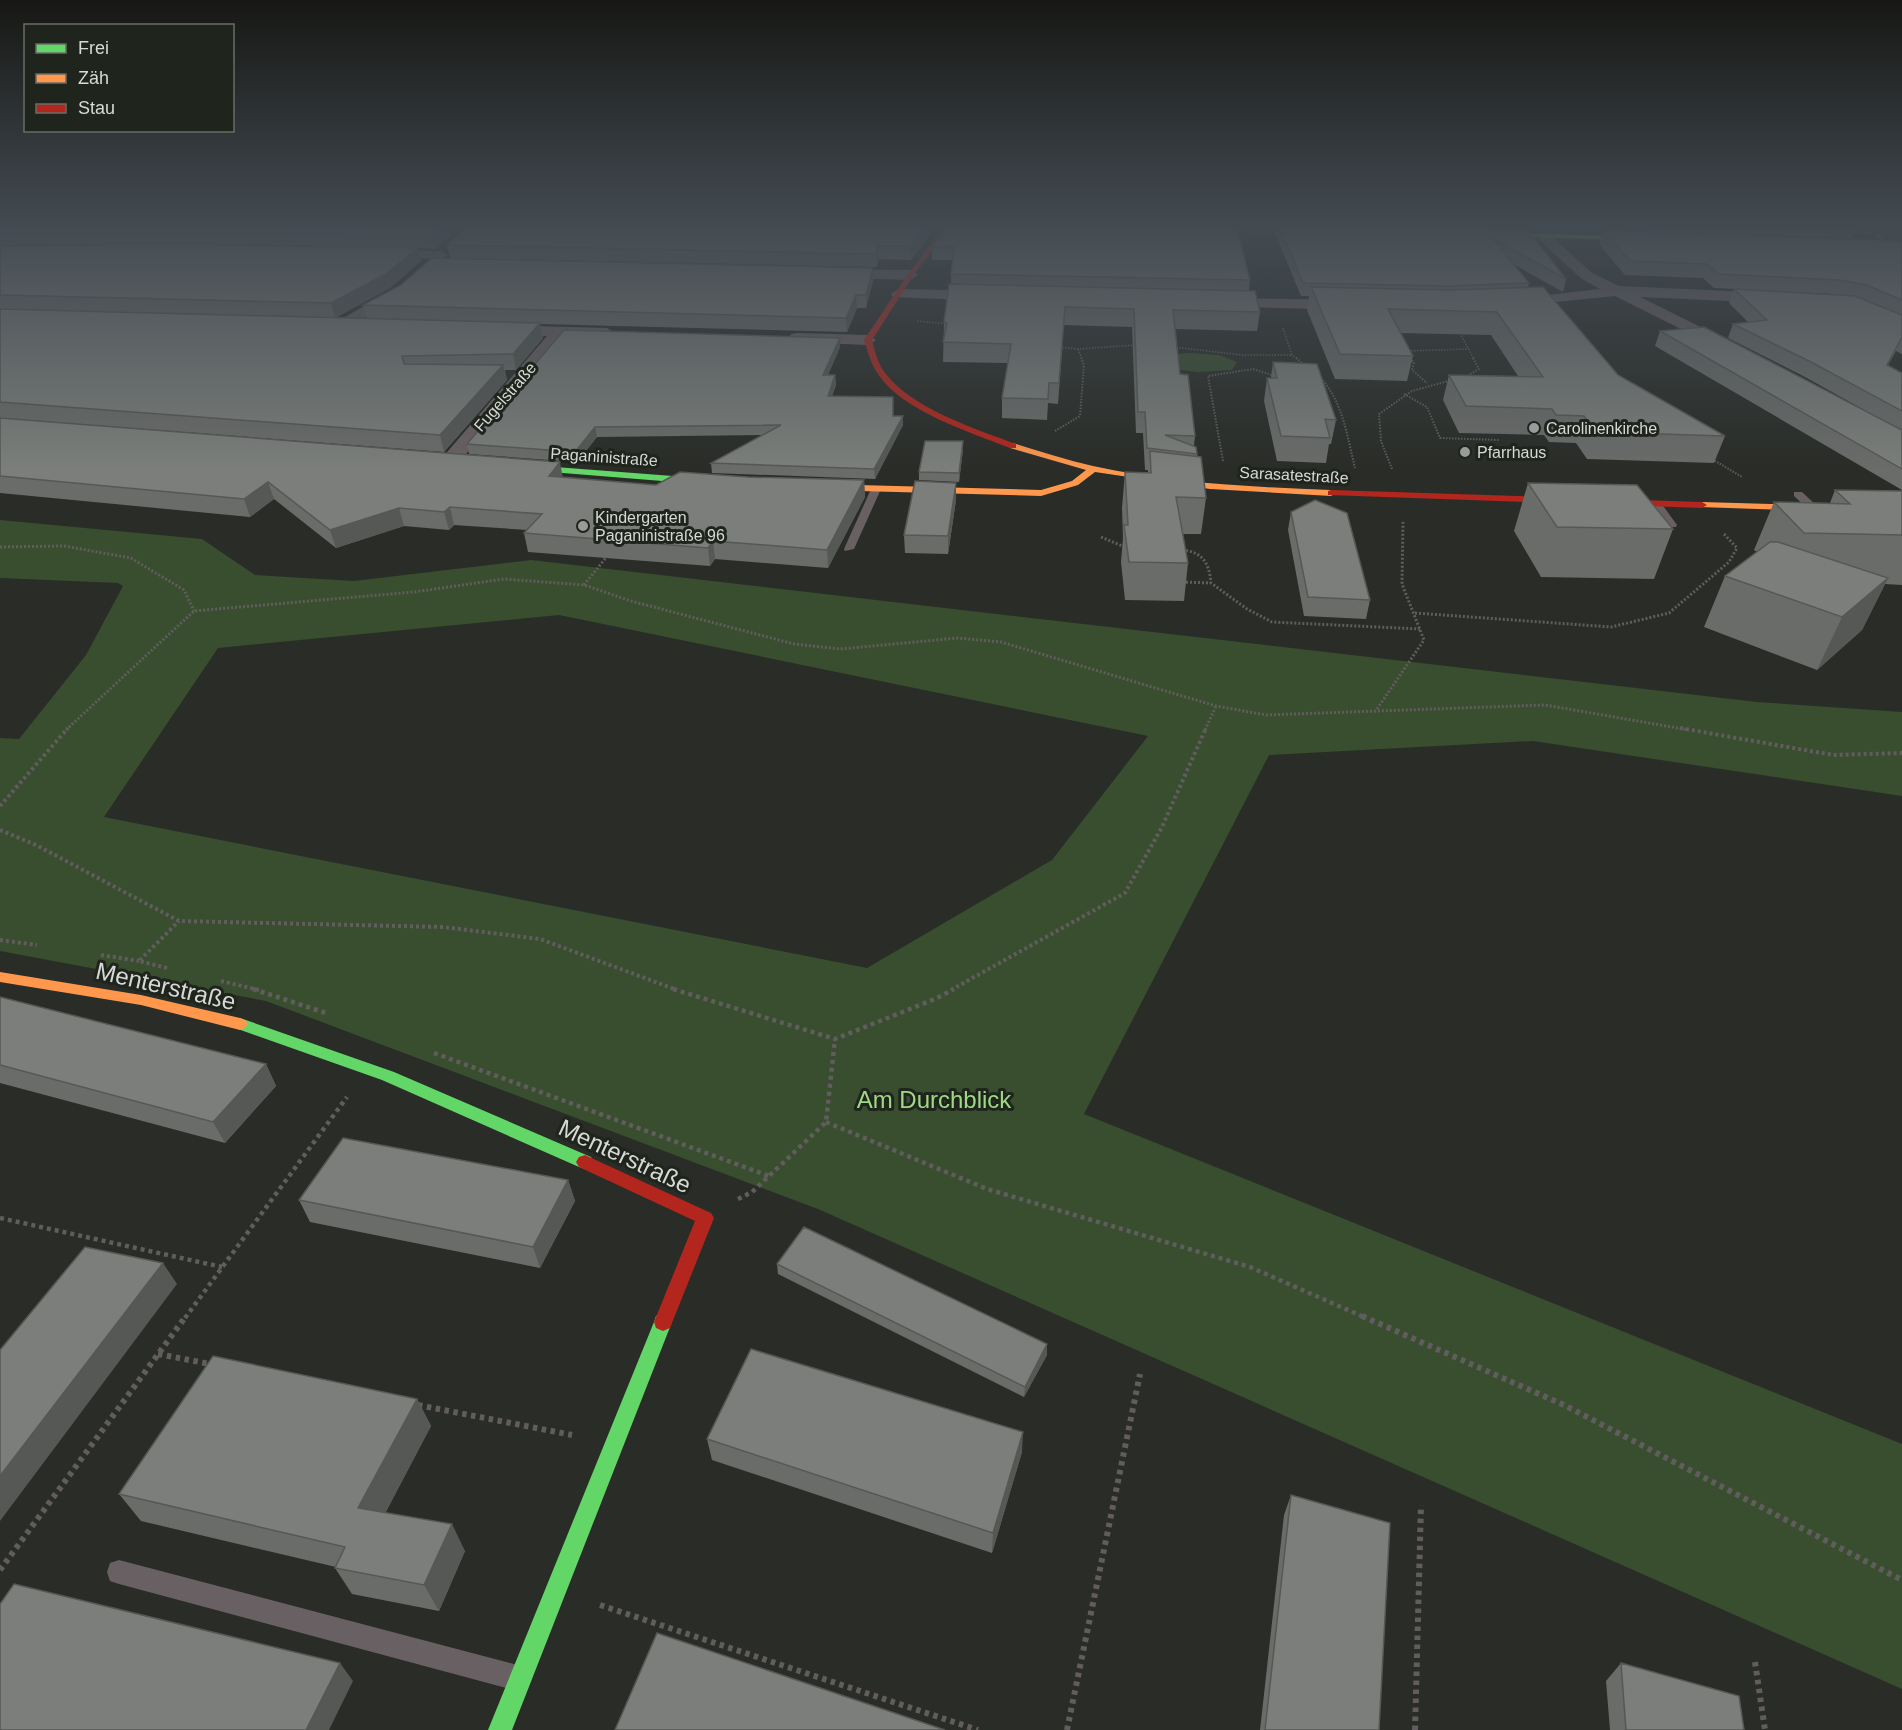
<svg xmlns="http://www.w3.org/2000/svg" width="1902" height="1730" font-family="Arial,sans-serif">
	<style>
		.built { fill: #2e362a }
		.green { fill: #384e2e; fill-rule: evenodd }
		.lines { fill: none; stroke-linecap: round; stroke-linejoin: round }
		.path-far5 { stroke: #615d5e; stroke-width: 1.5; stroke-dasharray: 1.5 1.5; stroke-linecap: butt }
		.path-far4 { stroke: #615d5e; stroke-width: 2; stroke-dasharray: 1.5 1.5; stroke-linecap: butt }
		.path-far3 { stroke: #615d5e; stroke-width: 3; stroke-dasharray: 2 2; stroke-linecap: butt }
		.path-far2 { stroke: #615d5e; stroke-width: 4; stroke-dasharray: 3 3; stroke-linecap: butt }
		.path-far1 { stroke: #615d5e; stroke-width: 4.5; stroke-dasharray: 4 4; stroke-linecap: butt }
		.path { stroke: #615d5e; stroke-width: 6; stroke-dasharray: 4.5 4.5; stroke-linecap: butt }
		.lane { fill: #696063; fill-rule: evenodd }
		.street { fill: #696063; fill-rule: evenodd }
		.fast { fill: #63d668; fill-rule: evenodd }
		.slow { fill: #ff974d; fill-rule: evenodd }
		.jam { fill: #b3261e; fill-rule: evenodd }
		.rail-casing { stroke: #6a6868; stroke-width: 3 }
		.rail { stroke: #1f241d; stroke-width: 2; stroke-dasharray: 7; stroke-linecap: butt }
		.wall { fill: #6a6c69 }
		.shaded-wall { fill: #565855 }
		.building { fill: #7b7e7a; stroke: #565855; stroke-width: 1.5 }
		.poi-dot { fill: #999c98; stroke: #1f241d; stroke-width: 2 }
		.labels { text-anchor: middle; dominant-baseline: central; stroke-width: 6; stroke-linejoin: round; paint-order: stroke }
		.far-street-label { font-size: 16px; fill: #d6d9d5; stroke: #1f241d }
		.far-poi-label { font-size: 16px; fill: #d6d9d5; stroke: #1f241d; text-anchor: start }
		.near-street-label { font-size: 24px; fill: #d6d9d5; stroke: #1f241d }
		.near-park-label { font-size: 24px; fill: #9ed883; stroke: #1f241d }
	</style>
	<rect width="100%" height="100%" fill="#292c27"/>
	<path class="built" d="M1841,228H1902V251Z"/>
	<path class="green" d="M1189,353L1219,355L1237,362L1232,370L1198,372L1166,368L1167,355Z
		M0,520L202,539L255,575L354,581L531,560L1757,702L1902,712V796L1533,741L1269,755L1084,1114L1902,1444V1689L818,1209L266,1001L0,951V738L19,739L86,655L123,586L118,583L0,578ZM559,615L1148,736L1052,860L867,968L104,817L218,648Z"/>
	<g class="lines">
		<path class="path-far5" d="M1875,230L1902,238
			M1234,231L1278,233
			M917,321L949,324
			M1283,328L1292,355L1298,359
			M1460,333L1474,359
			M1059,347L1078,349L1136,345
			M1173,347L1242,355H1292
			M1078,349L1082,359
			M1405,351L1469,349
			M1409,357L1411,359"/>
		<path class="path-far4" d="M1296,358L1306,366
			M1410,358L1414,363L1412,370L1427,383
			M1319,376C1343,401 1347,436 1355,468
			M1465,377L1479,369L1473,358
			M1404,394L1427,407L1440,438L1499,440
			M1055,431L1080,416L1084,365L1081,358
			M1712,459L1742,477
			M1223,461L1208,376L1253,369L1275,376
			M1392,469L1381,441L1379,414L1412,391L1452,380"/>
		<path class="path-far3" d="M1101,537L1127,548
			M0,547L64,546L131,558L184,590L194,611
			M1182,550C1203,552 1209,563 1211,583L1247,609L1272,622L1420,629
			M1182,582L1211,583
			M584,585L608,555
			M1415,613L1611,627L1669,613L1729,562L1737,548L1724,534
			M1377,709L1424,640L1402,584L1403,522
			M66,730L194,611L414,592L504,579L584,585L631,601L794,644L840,649L958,638L1001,642L1216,706L1266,715L1545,705L1689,730
			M1205,730L1216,706"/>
		<path class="path-far2" d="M1680,728L1833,755L1902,753
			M0,806L68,728
			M0,830L36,845L179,921L443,927L540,939L677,990
			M0,940L37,945
			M101,955L139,961
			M167,968L139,961L179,921
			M221,981L259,990
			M951,990L1125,893L1162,827L1206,728"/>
		<path class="path-far1" d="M253,989L329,1014
			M673,989L835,1039L935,999L954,989
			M434,1053L769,1176
			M826,1122L987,1189L1250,1267L1366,1318
			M738,1199L752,1192L826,1122L835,1039
			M0,1218L222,1267
			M185,1318L347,1097"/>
		<path class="path" d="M1362,1316L1564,1405L1902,1580
			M158,1354L210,1364
			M418,1405L572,1435
			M0,1570L186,1316
			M600,1605L978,1730
			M1755,1662L1765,1730
			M1067,1730L1140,1374
			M1415,1730L1421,1505"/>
		<path class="lane" d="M876,486L881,489L854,549L845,551L844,549L871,489Z
			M1794,492H1802L1818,507V511H1810L1794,496Z
			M1653,503H1661L1677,525L1676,527H1668L1652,505Z
			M119,1560L514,1664L523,1668L527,1677L523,1686L514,1690L119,1584L110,1581L107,1572L110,1563Z"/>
		<path class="street" d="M1543,232L1548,233L1592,273L1619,286L1774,293L1782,298L1774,303L1640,297L1735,344L1738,348L1735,352L1729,353L1615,296L1507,307L1505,304L1513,299L1600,289L1582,279L1538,239L1536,236Z
			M376,250L441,251L448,255L441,259L371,257L369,254L371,251Z
			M830,269L910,270L918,275L910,280L825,277L822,274L825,271Z
			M401,285L407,287L409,290L407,293L345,329H333L331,325Z
			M899,289L989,291L997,296L989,301L893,297L891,294Z
			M1216,298L1352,300L1360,305L1352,310L1210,306L1208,303Z
			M500,325L607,328L615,333L607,338L565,337L456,466H442L439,462L442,458L547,336L494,334L492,330Z
			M797,333L868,335L876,340L868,345L791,342L789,338L791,334Z"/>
		<path class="fast" d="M1487,232L1646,237L1649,239L1646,241L1485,235Z
			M516,464L712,479L716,482L712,485L513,469L512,467Z
			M240,1018L394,1072L591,1157L594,1162L591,1167L585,1169L579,1167L382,1080L235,1028L232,1024L235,1020Z
			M663,1313L670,1316L672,1322L512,1730H488L654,1322L656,1316Z"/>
		<path class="slow" d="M1013,443C1040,451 1066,460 1093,466C1171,483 1251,487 1331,490L1336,493L1331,496L1210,489L1095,472L1078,485L1041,496L821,490L816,487L821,484L1041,490L1072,481L1086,470L1010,448L1009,446Z
			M1702,502L1902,508V514L1699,507L1697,505Z
			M0,972L141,995L240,1018L245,1020L248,1024L245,1028L240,1030L141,1005L0,982Z"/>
		<path class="jam" d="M943,228H949L913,276L872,340C875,351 878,365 886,374C913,409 976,429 1016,444V448H1010C970,432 902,411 878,374C871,364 868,352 864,340L908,274Z
			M1331,490L1702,502L1707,505L1702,508L1328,495V491Z
			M585,1155L711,1213L714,1218L670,1328L663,1331L656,1328L654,1322L695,1221L579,1167L576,1162L579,1157Z"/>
		<defs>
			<path id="rail" d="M1856,228L1902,245
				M1885,228L1902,234"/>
		</defs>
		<use href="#rail" class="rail-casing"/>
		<use href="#rail" class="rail"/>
	</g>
	<path class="wall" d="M0,228H459L436,249L418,248L421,261L390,288L335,318L0,309Z
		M935,228L911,260L879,259L877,267L450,258L447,245Z
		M946,228L1250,280L1249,291L1260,312L1257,331L1175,329L1180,374L1195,436L1194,446L1197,454L1206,498L1201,534H1183L1188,563L1184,601L1125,600L1121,562L1123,538L1122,508L1125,472H1148V470H1145L1143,433H1136L1132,327L1064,325L1058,404L1048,403L1047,420L1002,418V398L1008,363L943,362L944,322L951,284V274L953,260H932V247Z
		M1273,228H1476L1566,279L1563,292L1513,264L1529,283L1528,287L1618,375L1725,436L1714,463L1587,459L1576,443L1549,442L1544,435L1459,433L1443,400L1449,375L1518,376L1491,335L1400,333L1413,356L1407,381L1335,379L1307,310L1309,296H1301Z
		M1585,228H1856L1852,238L1587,230Z
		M1603,231L1902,242V354L1896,351L1888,365L1902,373V490L1655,346L1660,331L1866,411L1805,377L1728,338L1733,324L1748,322L1729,303L1734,289L1841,295L1833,294L1714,288L1703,278L1625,275L1599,244Z
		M873,268V281L866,308H857L847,332L540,324L543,338L516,370H505L507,380L444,452L0,418V309L367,319L363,305Z
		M840,338V347L828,375H835L836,385L832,396L893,416L903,425L875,479L712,473L711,463L762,435L597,437L577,462L469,454L467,444Z
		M1273,362L1336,420L1331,444H1329L1326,463L1277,461L1264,401L1267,378H1271Z
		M0,418L563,477L656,485L748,477L864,480L865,497L828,568L715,559L710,566L528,552L524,533L527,530L454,525L449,530L404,526L336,548L274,499L250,517L0,493Z
		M963,441V449L959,482L919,480V472Z
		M1528,483L1673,529L1654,579L1541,577L1514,531Z
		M1835,490L1902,491V585L1885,584L1862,630L1817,670L1704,627L1725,576L1757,552L1754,550L1774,502L1830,503Z
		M956,500L948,554L905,553L904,535Z
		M1291,512L1370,600L1366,619L1304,616L1288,530Z
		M0,997L266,1064L276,1086L225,1143L0,1083Z
		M568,1180L575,1201L540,1268L310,1222L299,1200Z
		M777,1264L1047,1344V1355L1024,1397L778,1274Z
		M417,1399L431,1426L385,1513L465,1551L439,1611L352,1594L335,1568L336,1567L141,1521L119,1494Z
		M707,1439L1022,1452L992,1553L712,1460Z
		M1291,1495L1379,1730H1260L1284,1515Z
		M1621,1663L1744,1730H1610L1606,1681Z"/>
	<path class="shaded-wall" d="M442,228H459L436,249L433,236Z
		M925,228H935L911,260L910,246Z
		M878,246L879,259L877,267L876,254Z
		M418,248L421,261L390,288L335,318L331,303Z
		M873,268V281L866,308V295Z
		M856,295L857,308L847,332L846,318Z
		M540,323L543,338L516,370L513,354Z
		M840,338V347L824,384L823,375Z
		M503,365L507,380L444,452L440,435Z
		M835,375L836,385L829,406L828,396Z
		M903,416V425L875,479L874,469Z
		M595,427L597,437L577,462L575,452Z
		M963,441V449L959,482V473Z
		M560,462L563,479L549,476Z
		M864,480L865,497L828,568L827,550Z
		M268,482L274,499L250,517L244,499Z
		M956,483V500L948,554V536Z
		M450,507L454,525L449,530L444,512Z
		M399,508L404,526L336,548L330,530Z
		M713,541L715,559L710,566L708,548Z
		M1888,578L1862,630L1817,670L1842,617Z
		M266,1064L276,1086L225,1143L213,1122Z
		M568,1180L575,1201L540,1268L533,1247Z
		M163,1263L177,1284L0,1521V1476Z
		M1047,1344V1355L1024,1397L1025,1387Z
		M417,1399L431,1426L374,1535L358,1508Z
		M1023,1432L1022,1452L992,1553L993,1533Z
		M452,1524L465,1551L439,1611L424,1585Z
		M340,1663L353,1681L329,1730H306Z"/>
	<path class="building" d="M0,228H442L433,236L164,232L0,234Z
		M465,228H925L910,246H878L876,254L447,245Z
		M946,228H1237L1250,280L951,274L954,247H932Z
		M1280,228H1476L1528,230L1566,279L1492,238L1529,283L1448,286L1303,283Z
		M1603,231L1899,241L1902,242V300L1867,285L1839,280L1718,274L1707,264L1630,261Z
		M164,244L418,248L386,274L331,303L0,295V246Z
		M432,258L873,268L866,295H856L846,318L363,305L401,285Z
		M949,284L1255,291L1260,312L1173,310L1180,374L1188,375L1195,436L1165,435L1196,447L1197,454L1147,448L1145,412H1138L1134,309L1065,307L1059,383H1049L1048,399L1002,398L1011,344L943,342L947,323L944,322Z
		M1311,287L1450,290L1543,287L1618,375L1725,436L1596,432L1584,416L1556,415L1552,409L1466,406L1449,375L1543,377L1497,312L1388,309L1413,356L1340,354Z
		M1734,289L1855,296L1902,315V337L1887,365L1902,373V411L1811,362L1733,324L1767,320Z
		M0,309L540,323L513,354L402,356L404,364L503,365L440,435L0,402Z
		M1704,327L1902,430V469L1660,331Z
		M564,330L840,338L823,375H835L828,396L893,397V416H903L874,469L711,463L781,425L595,427L575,452L467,444Z
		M1273,362L1317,364L1336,420L1325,419L1330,438L1281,436L1267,378H1277Z
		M0,418L560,462L549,476L656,485L680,472L748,477L864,480L827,550L713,541L708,548L524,533L542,514L450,507L444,512L399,508L330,530L268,482L244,499L0,476Z
		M925,441H963L959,473L919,472Z
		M1150,451L1201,457L1206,498L1176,497L1188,563L1129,562L1124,525H1128L1125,472L1151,473Z
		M915,481L956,483L948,536L904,535Z
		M1528,483L1637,485L1673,529L1557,527Z
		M1835,490L1902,491V535L1804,533L1774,502L1850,504Z
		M1315,500L1347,513L1370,600L1308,597L1291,512Z
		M1770,542H1778L1888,578L1842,617L1725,576Z
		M0,997L266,1064L213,1122L0,1065Z
		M343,1138L568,1180L533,1247L299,1200Z
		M804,1227L1047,1344L1025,1387L777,1264Z
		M85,1247L163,1263L0,1476V1350Z
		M751,1349L1023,1432L993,1533L707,1439Z
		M213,1356L417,1399L358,1508L452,1524L424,1585L335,1568L345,1547L119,1494Z
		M1291,1495L1390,1523L1379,1730H1265Z
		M14,1584L340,1663L306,1730H0V1604Z
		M657,1633L945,1730H615Z
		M1621,1663L1739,1696L1744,1730H1626Z"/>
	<linearGradient id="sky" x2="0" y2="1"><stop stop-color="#171815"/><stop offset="0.48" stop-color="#434b52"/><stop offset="1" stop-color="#434b52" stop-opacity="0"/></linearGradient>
	<rect width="1902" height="471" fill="url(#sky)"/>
	<g class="poi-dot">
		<circle cx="1534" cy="428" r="6"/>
		<circle cx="1465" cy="452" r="6"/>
		<circle cx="583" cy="526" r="6"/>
	</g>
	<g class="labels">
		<g class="far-street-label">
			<text transform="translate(505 397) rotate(-49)">Fugelstraße</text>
			<text transform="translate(604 457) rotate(4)">Paganinistraße</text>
			<text transform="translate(1294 475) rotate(3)">Sarasatestraße</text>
		</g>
		<g class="far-poi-label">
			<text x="1546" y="428">Carolinenkirche</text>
			<text x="1477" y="452">Pfarrhaus</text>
			<text x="595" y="517">Kindergarten<tspan x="595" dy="18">Paganinistraße 96</tspan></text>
		</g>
		<g class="near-street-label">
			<text transform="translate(166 986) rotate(13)">Menterstraße</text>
			<text transform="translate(625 1156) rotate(25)">Menterstraße</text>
		</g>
		<g class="near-park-label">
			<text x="934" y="1099">Am Durchblick</text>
		</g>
	</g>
	<rect x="24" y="24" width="210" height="108" fill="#1f241d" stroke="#686c67" stroke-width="1.5"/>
	<rect x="36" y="44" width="30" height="9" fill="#63d668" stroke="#686c67" stroke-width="1.5"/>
	<text x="78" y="54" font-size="18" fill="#d6d9d5">Frei</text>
	<rect x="36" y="74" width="30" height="9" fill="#ff974d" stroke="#686c67" stroke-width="1.5"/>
	<text x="78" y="84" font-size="18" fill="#d6d9d5">Zäh</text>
	<rect x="36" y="104" width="30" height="9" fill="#b3261e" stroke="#686c67" stroke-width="1.5"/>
	<text x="78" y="114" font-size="18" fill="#d6d9d5">Stau</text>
</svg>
